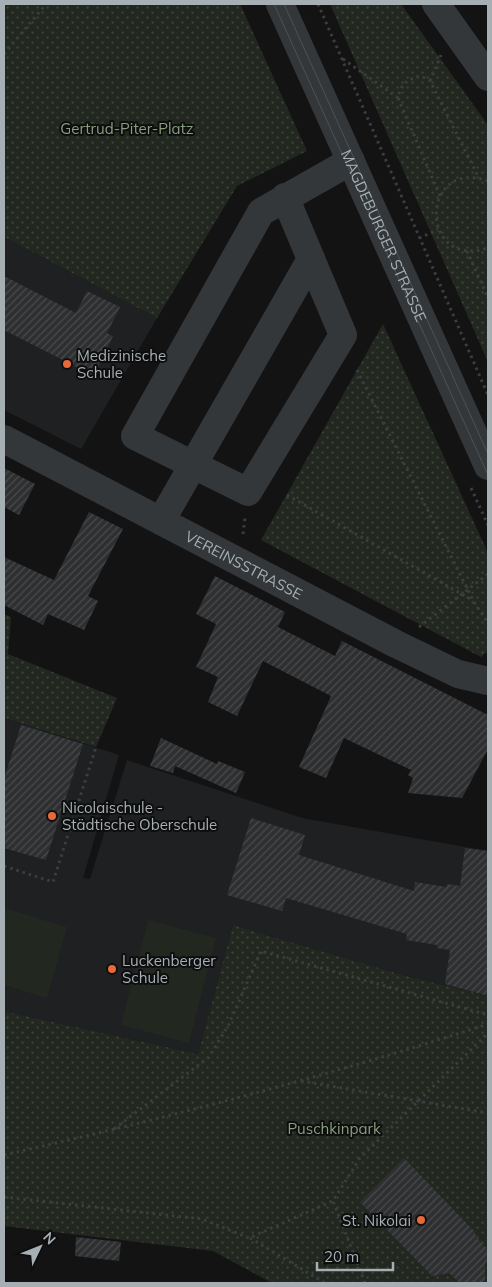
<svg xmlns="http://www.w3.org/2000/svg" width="492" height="1287" font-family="Mulish,sans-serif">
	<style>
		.built { fill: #1f2021 }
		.green { fill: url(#green-dots) }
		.pitch { fill: #22271f }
		.building { fill: url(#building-hatch) }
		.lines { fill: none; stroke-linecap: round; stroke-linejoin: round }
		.path { stroke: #3a3e40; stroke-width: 3; stroke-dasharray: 2.5 4; stroke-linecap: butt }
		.minor { stroke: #343739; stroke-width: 28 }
		.tram { stroke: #4d5254; stroke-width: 1 }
		.poi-dot { fill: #e86938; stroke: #0e0e0f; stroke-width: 2 }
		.labels { text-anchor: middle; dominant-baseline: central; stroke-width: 4; stroke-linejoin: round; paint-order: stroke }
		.park-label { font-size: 15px; fill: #889e7d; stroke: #0e0e0f }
		.street-label { font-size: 15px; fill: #a5afb4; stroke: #0e0e0f }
		.poi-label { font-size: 15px; fill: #a5afb4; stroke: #0e0e0f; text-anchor: start }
	</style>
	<defs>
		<pattern id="green-dots" width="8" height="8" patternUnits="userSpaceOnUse" patternTransform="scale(1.25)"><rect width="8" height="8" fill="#22271f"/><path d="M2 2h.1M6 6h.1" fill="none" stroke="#3f443d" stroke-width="1.8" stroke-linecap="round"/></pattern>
		<pattern id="building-hatch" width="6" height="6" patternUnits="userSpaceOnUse" patternTransform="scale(1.25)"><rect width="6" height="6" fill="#2e2f30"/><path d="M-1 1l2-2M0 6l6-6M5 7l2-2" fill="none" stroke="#494b4c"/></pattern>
	</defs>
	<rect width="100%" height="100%" fill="#131314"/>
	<path class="built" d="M4,237L157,318L81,449L4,410Z
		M4,718L119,755L83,878L90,879L127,760L302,818L488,851V996L403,975L233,925L198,1054L4,1011Z"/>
	<path class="green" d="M4,4H240L307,151L237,186L157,318L4,237Z
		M330,4H401L488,125V362Z
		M383,324L488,553V651L481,657L261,540Z
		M4,614L11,617L8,654L117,698L96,747L4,718Z
		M233,925L403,975L488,996V1283H272L213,1251L4,1226V1011L198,1054Z"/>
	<path class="pitch" d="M4,908L67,927L47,998L4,985Z
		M148,920L216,938L189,1043L121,1025Z"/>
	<path class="building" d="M4,276L76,313L87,291L120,307L107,333L113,336L94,376L4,330Z
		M4,468L35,484L19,515L4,507Z
		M89,512L123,529L88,596L98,601L84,630L48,614L43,625L4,605V557L54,580Z
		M215,576L285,612L278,627L335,656L342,641L488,715V749L462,798L408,793L413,778L408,775L411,770L344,738L326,778L299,767L331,696L263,661L237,716L208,702L218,677L196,667L216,624L196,614Z
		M21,725L83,744L46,860L4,848V779Z
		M161,738L217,764L218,761L245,772L236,793L175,766L173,773L150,766Z
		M251,818L305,835L299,855L414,891L415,882L446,887L447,884L460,886L465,848L488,851V996L445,984L450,950L437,948V945L406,940L407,934L286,898L282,911L227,895Z
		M404,1158L475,1232L476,1237L488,1250V1259L485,1264V1283H460L449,1273L432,1276L360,1202Z
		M76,1237L121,1242L119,1261L75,1256Z"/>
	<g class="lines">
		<path class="path" d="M318,4L488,395
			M4,54L46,4
			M343,59L398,98
			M430,81L441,55
			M488,181C420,157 418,270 488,248
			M440,196L398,98C401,84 407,79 421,76L430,81L479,178
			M419,238L438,230
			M467,251L488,298
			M357,370L474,602L488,623
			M471,488L488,525
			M287,495L474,601
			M243,534L245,518
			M419,627L488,574
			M4,866L53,882L96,747
			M301,1081L488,1113
			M114,1129L209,1057L229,1024L261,951L488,1015
			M4,1155C167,1118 329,1076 488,1024
			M4,1197L202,1219L249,1238L333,1201
			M250,1238L325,1283
			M365,1283L333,1201L360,1158L488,1033"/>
		<g class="minor">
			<path id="s1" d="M280,4L488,466"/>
			<path d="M436,4L488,77"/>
			<path d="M311,259L343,335L248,492L135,436L261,212L351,161"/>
			<path id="s2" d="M4,439L396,644L458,674L488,681"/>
			<path d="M161,521L311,259L285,197"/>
		</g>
		<path class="tram" d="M274,4L488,475
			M284,4L488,454"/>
	</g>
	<g class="poi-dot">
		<circle cx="67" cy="364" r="5"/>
		<circle cx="52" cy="816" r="5"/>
		<circle cx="112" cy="969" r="5"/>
		<circle cx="421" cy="1220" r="5"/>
	</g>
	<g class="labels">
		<g class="park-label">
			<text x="127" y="128">Gertrud-Piter-Platz</text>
			<text x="334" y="1128">Puschkinpark</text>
		</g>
		<g class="street-label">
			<text stroke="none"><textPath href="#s1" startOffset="254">MAGDEBURGER STRASSE</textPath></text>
			<text stroke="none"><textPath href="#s2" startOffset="271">VEREINSSTRASSE</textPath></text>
		</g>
		<g class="poi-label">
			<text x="77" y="355">Medizinische<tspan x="77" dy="17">Schule</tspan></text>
			<text x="62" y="807">Nicolaischule -<tspan x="62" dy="17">Städtische Oberschule</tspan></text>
			<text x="122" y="960">Luckenberger<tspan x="122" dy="17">Schule</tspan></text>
			<text x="411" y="1220" text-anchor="end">St. Nikolai</text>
		</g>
	</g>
	<rect width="492" height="1287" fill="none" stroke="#a5afb4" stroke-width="10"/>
	<g transform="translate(40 1247) rotate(47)" stroke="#0e0e0f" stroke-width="4" paint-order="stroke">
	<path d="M0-4L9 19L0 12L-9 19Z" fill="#a5afb4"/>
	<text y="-8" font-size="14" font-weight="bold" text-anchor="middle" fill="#a5afb4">N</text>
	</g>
	<path d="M317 1262v8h76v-8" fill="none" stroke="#a5afb4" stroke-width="2.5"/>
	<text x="324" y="1262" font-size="15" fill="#a5afb4" stroke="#0e0e0f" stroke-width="4" paint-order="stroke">20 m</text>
</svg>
